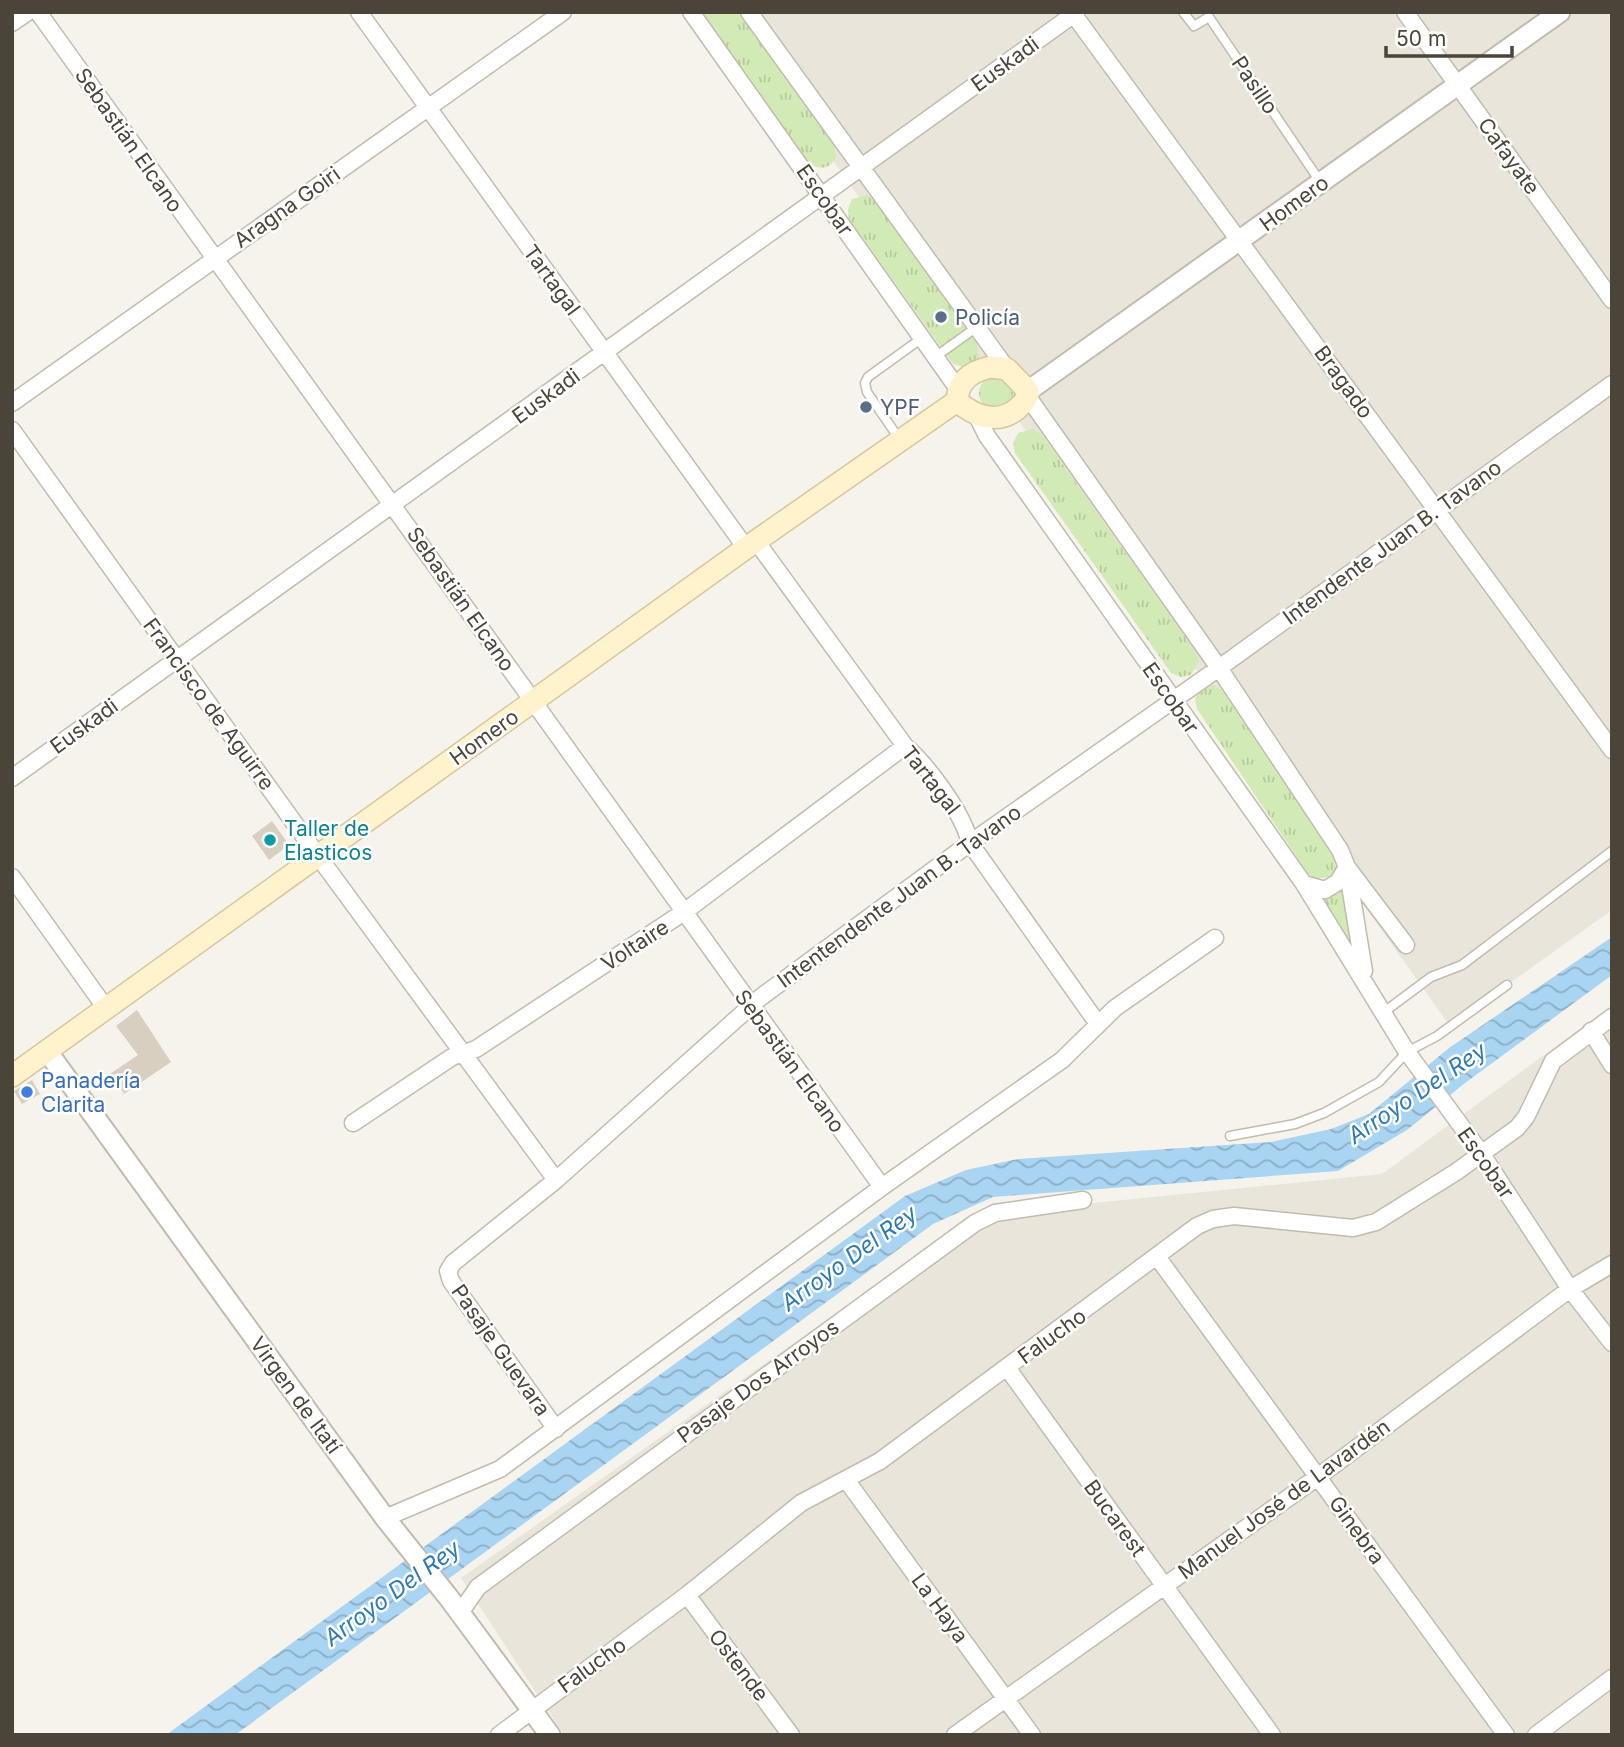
<svg xmlns="http://www.w3.org/2000/svg" width="1624" height="1747" font-family="Inter,sans-serif">
	<style>
		.residential { fill: #eae5da }
		.grass { fill: url(#grass-tufts) }
		.water { fill: url(#water-waves) }
		.building { fill: #d8cfc1 }
		.lines { fill: none; stroke-linecap: round; stroke-linejoin: round }
		.service-casing { stroke: #c2bbae; stroke-width: 11 }
		.minor-casing { stroke: #c2bbae; stroke-width: 19 }
		.tertiary-casing { stroke: #c2bbae; stroke-width: 23 }
		.secondary-casing { stroke: #d6c79b; stroke-width: 24 }
		.service { stroke: #fff; stroke-width: 8 }
		.minor { stroke: #fff; stroke-width: 16 }
		.tertiary { stroke: #fff; stroke-width: 19 }
		.secondary { stroke: #fff3cd; stroke-width: 21 }
		.service-dot { fill: #5c6f8a; stroke: #fff; stroke-width: 2.5 }
		.culture-dot { fill: #0f9aa8; stroke: #fff; stroke-width: 2.5 }
		.shop-dot { fill: #3f7fe0; stroke: #fff; stroke-width: 2.5 }
		.labels { text-anchor: middle; dominant-baseline: central; stroke-width: 5; stroke-linejoin: round; paint-order: stroke }
		.street-label { font-size: 21px; fill: #4b4439; stroke: #fff }
		.service-label { font-size: 21px; fill: #4e5e75; stroke: #fff; text-anchor: start }
		.culture-label { font-size: 21px; fill: #0d838f; stroke: #fff; text-anchor: start }
		.shop-label { font-size: 21px; fill: #366cbe; stroke: #fff; text-anchor: start }
		.water-label { font-size: 23px; font-style: italic; fill: #2e7ab2; stroke: #fff }
	</style>
	<defs>
		<pattern id="grass-tufts" width="24" height="20" patternUnits="userSpaceOnUse" patternTransform="scale(1.75)"><rect width="24" height="20" fill="#d2eab5"/><path d="M3 7l-1-3M5 7V3M7 7l1-3M15 17l-1-3M17 17v-4M19 17l1-3" fill="none" stroke="#b6ca9c"/></pattern>
		<pattern id="water-waves" width="16" height="10" patternUnits="userSpaceOnUse" patternTransform="scale(1.75)"><rect width="16" height="10" fill="#a9d4f2"/><path d="M0 5q4-4 8 0t8 0" fill="none" stroke="#8caec5"/></pattern>
	</defs>
	<rect width="100%" height="100%" fill="#f6f3ec"/>
	<path class="residential" d="M727,12H1612V910L1450,1026Z
		M1612,1005V1735H564L461,1578L975,1215L1382,1174Z"/>
	<path class="grass" d="M701,12H740L834,142L836,157C831,168 821,171 810,164Z
		M867,195L876,201L976,342L979,357L967,368L953,364L849,219L848,209L852,199Z
		M979 393a17 17 0 1 1 34 0a17 17 0 1 1-34 0Z
		M1033,429L1042,435L1195,651L1199,661L1191,675L1181,677L1171,673L1015,453L1013,443L1018,433Z
		M1214,685L1223,691L1333,854L1336,869L1330,877L1314,879L1307,872L1197,709L1195,699L1200,690Z
		M1343,884L1349,937L1355,957L1315,892Z"/>
	<path class="water" d="M1612,937V975L1465,1083L1407,1130L1338,1171L993,1197L933,1224L235,1735H166L905,1196L966,1170L1018,1159L1271,1142L1331,1129L1369,1114L1449,1048Z"/>
	<path class="building" d="M272,821L289,845L269,860L252,836Z
		M137,1010L171,1062L124,1094L110,1074L138,1055L116,1026Z
		M32,1080L40,1094L22,1104L14,1091Z"/>
	<g class="lines">
		<defs>
			<path id="service" d="M1183,12L1194,26L1209,17L1321,183
				M935,357L977,327
				M900,440L867,392L865,383L868,377L922,338
				M1384,1012L1431,977L1462,965L1612,851
				M1230,1136L1295,1124L1324,1113L1379,1082L1407,1052L1437,1036L1507,985"/>
			<path id="minor" d="M38,12L882,1187
				M359,12L746,548
				M691,12L958,389
				M749,12L1007,369
				M1405,12L1612,300
				M1074,15L1612,750
				M12,23L28,12
				M1028,397L1219,668L1340,850L1347,867L1364,971
				M12,403L563,12
				M977,416L987,436L1304,884L1407,1052L1481,1153L1570,1289L1612,1343
				M12,430L318,856L556,1180
				M756,541L905,746C928,766 963,813 970,843L1098,1024
				M12,778L1077,12
				M1347,867L1406,945
				M12,877L105,1007
				M1304,884L1325,890L1338,882L1347,867
				M1591,1031L1612,1065
				M353,1123L452,1057L476,1049L684,912L905,746
				M1158,1258L1506,1735
				M1008,1369L1272,1735
				M556,1429L451,1281L448,1271L453,1263L556,1180L761,997L970,843L1219,668L1612,384
				M847,1481L1032,1735
				M385,1518L500,1469L882,1187L1062,1060L1115,1008L1215,938
				M687,1595L791,1735
				M460,1613L478,1587L975,1223L995,1213L1083,1200
				M499,1735L687,1595L801,1503L880,1461L1197,1226L1213,1219L1234,1216L1353,1228L1376,1222L1456,1172L1517,1128L1526,1117L1553,1061L1612,1017
				M955,1735L1319,1476L1570,1289L1612,1264
				M1536,1735L1612,1678"/>
			<path id="tertiary" d="M1028,391L1560,12
				M47,1051L385,1518L449,1598L550,1735"/>
			<path id="secondary" d="M991,367L1007,369L1028,391C1028,399 1023,403 1017,409C997,425 974,416 957,401C958,380 972,371 991,367Z
				M12,1076L746,548L957,401"/>
		</defs>
		<use href="#service" class="service-casing"/>
		<use href="#minor" class="minor-casing"/>
		<use href="#tertiary" class="tertiary-casing"/>
		<use href="#secondary" class="secondary-casing"/>
		<use href="#service" class="service"/>
		<use href="#minor" class="minor"/>
		<use href="#tertiary" class="tertiary"/>
		<use href="#secondary" class="secondary"/>
	</g>
	<g class="service-dot">
		<circle cx="941" cy="317" r="7"/>
		<circle cx="866" cy="407" r="7"/>
	</g>
	<circle class="culture-dot" cx="270" cy="840" r="7"/>
	<circle class="shop-dot" cx="27" cy="1092" r="7"/>
	<g class="labels">
		<g class="street-label">
			<text transform="translate(1005 64) rotate(-36)">Euskadi</text>
			<text transform="translate(1255 85) rotate(56)">Pasillo</text>
			<text transform="translate(129 140) rotate(55)">Sebastián Elcano</text>
			<text transform="translate(1509 156) rotate(54)">Cafayate</text>
			<text transform="translate(825 200) rotate(55)">Escobar</text>
			<text transform="translate(1294 203) rotate(-36)">Homero</text>
			<text transform="translate(287 207) rotate(-35)">Aragna Goiri</text>
			<text transform="translate(552 280) rotate(54)">Tartagal</text>
			<text transform="translate(1344 382) rotate(54)">Bragado</text>
			<text transform="translate(546 396) rotate(-36)">Euskadi</text>
			<text transform="translate(1392 542) rotate(-36)">Intendente Juan B. Tavano</text>
			<text transform="translate(461 599) rotate(55)">Sebastián Elcano</text>
			<text transform="translate(1171 698) rotate(55)">Escobar</text>
			<text transform="translate(209 704) rotate(54)">Francisco de Aguirre</text>
			<text transform="translate(84 726) rotate(-36)">Euskadi</text>
			<text transform="translate(484 737) rotate(-36)">Homero</text>
			<text transform="translate(931 780) rotate(52)">Tartagal</text>
			<text transform="translate(899 896) rotate(-36)">Intentendente Juan B. Tavano</text>
			<text transform="translate(635 945) rotate(-33)">Voltaire</text>
			<text transform="translate(790 1061) rotate(54)">Sebastián Elcano</text>
			<text transform="translate(1486 1163) rotate(55)">Escobar</text>
			<text transform="translate(1052 1336) rotate(-36)">Falucho</text>
			<text transform="translate(501 1350) rotate(55)">Pasaje Guevara</text>
			<text transform="translate(758 1381) rotate(-36)">Pasaje Dos Arroyos</text>
			<text transform="translate(296 1395) rotate(54)">Virgen de Itatí</text>
			<text transform="translate(1284 1499) rotate(-36)">Manuel José de Lavardén</text>
			<text transform="translate(1115 1518) rotate(54)">Bucarest</text>
			<text transform="translate(1357 1530) rotate(54)">Ginebra</text>
			<text transform="translate(940 1608) rotate(54)">La Haya</text>
			<text transform="translate(592 1665) rotate(-36)">Falucho</text>
			<text transform="translate(739 1665) rotate(53)">Ostende</text>
		</g>
		<g class="service-label">
			<text x="955" y="317">Policía</text>
			<text x="880" y="407">YPF</text>
		</g>
		<g class="culture-label">
			<text x="284" y="828">Taller de<tspan x="284" dy="24">Elasticos</tspan></text>
		</g>
		<g class="shop-label">
			<text x="41" y="1080">Panadería<tspan x="41" dy="24">Clarita</tspan></text>
		</g>
		<g class="water-label">
			<text transform="translate(1417 1093) rotate(-34)">Arroyo Del Rey</text>
			<text transform="translate(849 1258) rotate(-36)">Arroyo Del Rey</text>
			<text transform="translate(392 1593) rotate(-36)">Arroyo Del Rey</text>
		</g>
	</g>
	<rect width="1624" height="1747" fill="none" stroke="#4b4439" stroke-width="28"/>
	<path d="M1386 46v10h126v-10" fill="none" stroke="#4b4439" stroke-width="3.5"/>
	<text x="1396" y="46" font-size="21" fill="#4b4439" stroke="#ffffff" stroke-width="5" paint-order="stroke">50 m</text>
</svg>
